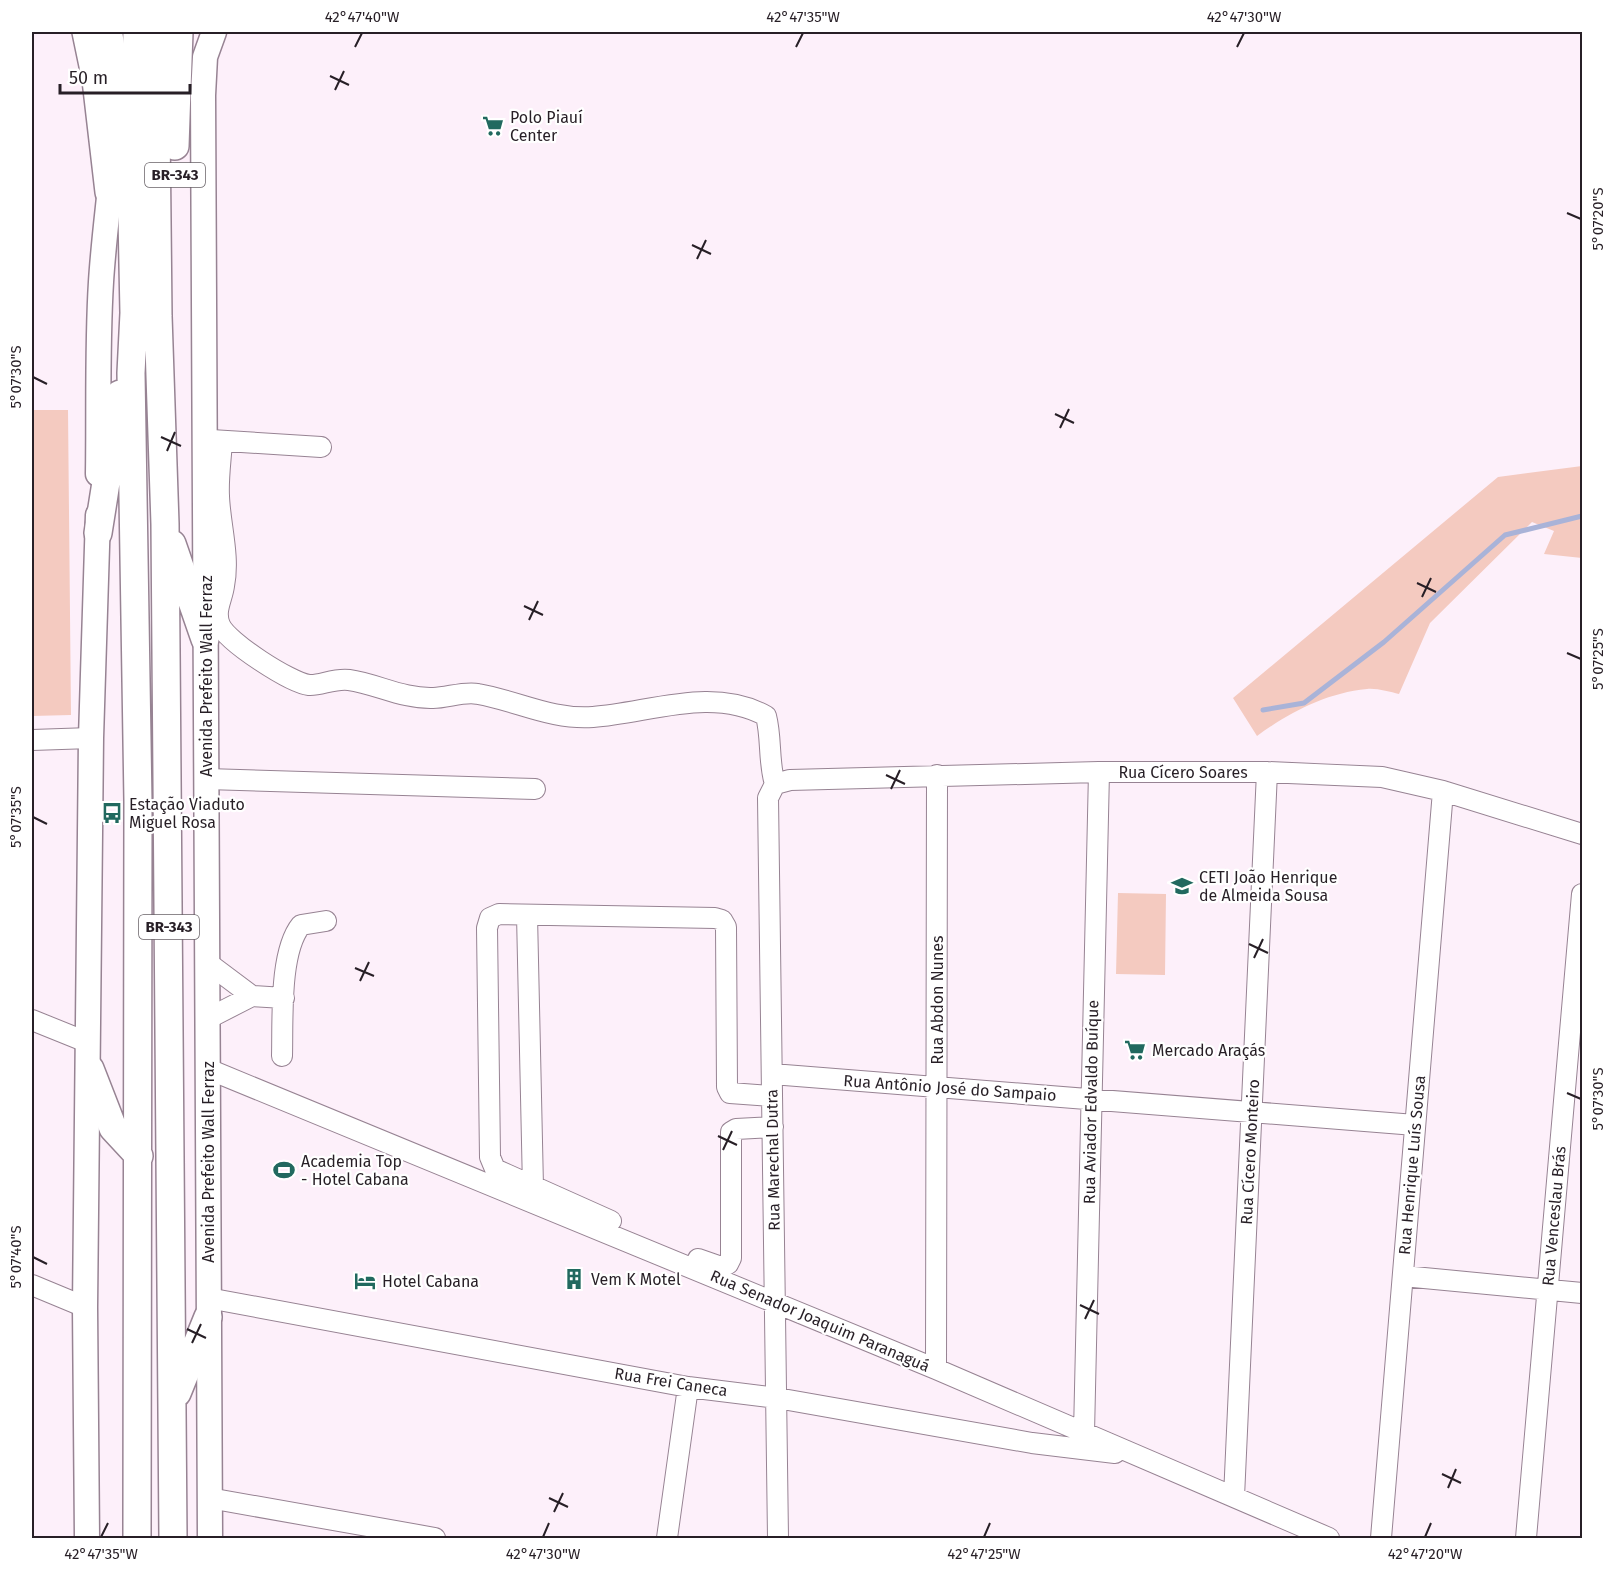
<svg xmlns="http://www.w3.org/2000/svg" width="1614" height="1570" font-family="'Fira Sans',sans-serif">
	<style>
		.green { fill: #f4cac0 }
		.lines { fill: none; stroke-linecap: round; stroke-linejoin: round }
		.stream { stroke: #a9b3d8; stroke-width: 5 }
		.minor-casing { stroke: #978393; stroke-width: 22 }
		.major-casing { stroke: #978393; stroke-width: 27 }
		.highway-casing { stroke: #978393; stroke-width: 30 }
		.minor { stroke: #fff; stroke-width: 20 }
		.major { stroke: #fff; stroke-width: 24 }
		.highway { stroke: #fff; stroke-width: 27 }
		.ticks { fill: none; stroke: #271f26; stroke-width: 2 }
		.labels { text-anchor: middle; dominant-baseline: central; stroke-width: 4.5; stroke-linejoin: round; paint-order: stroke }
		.shield { fill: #fff; stroke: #686267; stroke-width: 1.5 }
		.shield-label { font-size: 15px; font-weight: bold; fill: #271f26 }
		.poi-label { font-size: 16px; fill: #271f26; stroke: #fff; text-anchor: start }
		.street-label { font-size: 16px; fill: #271f26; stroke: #fff }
		.neatline { fill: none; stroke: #271f26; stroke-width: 2 }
		.ticks-label { font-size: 15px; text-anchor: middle; fill: #271f26 }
	</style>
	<rect width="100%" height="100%" fill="#fdf0fa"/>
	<path class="green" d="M32,410H68L71,715L32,716Z
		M1582,466V558L1544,554L1554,531L1532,522L1430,623L1399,694C1390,692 1377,688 1367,689C1326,693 1290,712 1257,736L1233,698L1498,477Z
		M1118,893L1166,894L1165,975L1116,974Z"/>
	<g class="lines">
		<path class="stream" d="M1263,710L1304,703L1384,642L1505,535L1582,516"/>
		<defs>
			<path id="minor" d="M211,440L321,447
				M222,441C221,459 218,478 219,496C220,525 230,556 224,586C222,600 214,611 220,625C227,642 291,683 309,685C320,686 334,678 349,680C377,684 403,699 433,698C447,698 464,691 478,694C518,701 551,720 593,717C649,713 712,686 766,716C772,739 768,761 775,784
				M32,740L91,738
				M207,779L535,789
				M775,784L790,780L1099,772H1267L1382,777L1443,791L1582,834
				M775,784L768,798L778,1538
				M527,915L533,1187
				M208,963L252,996
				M209,1018L252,996L284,998
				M32,1020L89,1043
				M282,1056C283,1020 279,952 301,925L326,921
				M208,1069L936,1369L1329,1538
				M772,1074L1415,1125
				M611,1221L506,1174L495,1169L490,1157L487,928L490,918L499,914L715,918L722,920L726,927L727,1087L730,1093L772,1096
				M698,1259L721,1267L728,1264L731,1258V1132L736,1129L773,1127
				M1403,1276L1582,1293
				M32,1285L85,1307
				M208,1298L688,1387L777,1398L1032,1443L1115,1453
				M936,1369L937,775
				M1084,1433L1099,772
				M1234,1497L1267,772
				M209,1498L435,1538
				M667,1538L688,1387
				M1381,1538L1443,791
				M1526,1538L1582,894"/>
			<path id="major" d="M98,474C99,410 97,346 101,282C106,199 125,114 110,32
				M87,1538L85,1307L91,738L98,515
				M210,1538L203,95L205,57L214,32"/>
			<path id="highway" d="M86,32L96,80L109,192
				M155,32L158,316L165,524L173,1538
				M175,146L179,32
				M98,533L120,394
				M172,544L205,639
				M90,1069L113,1128L139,1156
				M177,1393L208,1317
				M137,1538L138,802L131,373L134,313L132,216L137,32"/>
		</defs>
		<use href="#minor" class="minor-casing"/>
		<use href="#major" class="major-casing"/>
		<use href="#highway" class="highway-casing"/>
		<use href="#minor" class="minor"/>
		<use href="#major" class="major"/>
		<use href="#highway" class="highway"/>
	</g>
	<path class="ticks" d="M355,47L362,33M796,47L803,33M1237,47L1244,33M330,76L349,85M335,90L344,71M1567,213L1581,219M692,245L711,254M697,259L706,240M33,377L47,384M1055,414L1074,423M1060,428L1069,409M161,437L181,446M167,451L175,432M1417,583L1436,592M1422,597L1431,578M524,606L543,615M529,620L538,601M1567,653L1581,659M886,775L905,784M891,789L900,770M33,817L47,824M1249,944L1268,953M1254,958L1263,939M355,968L374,976M360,981L369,962M1567,1093L1581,1099M718,1136L737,1145M723,1150L732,1131M33,1257L47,1264M1080,1305L1099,1314M1085,1319L1094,1300M187,1329L206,1338M192,1343L201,1324M1442,1474L1461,1483M1448,1488L1456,1469M549,1498L568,1507M554,1512L563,1493M101,1537L108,1523M543,1537L549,1523M984,1537L990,1523M1425,1537L1431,1523"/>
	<defs>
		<symbol id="supermarket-bare" viewBox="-9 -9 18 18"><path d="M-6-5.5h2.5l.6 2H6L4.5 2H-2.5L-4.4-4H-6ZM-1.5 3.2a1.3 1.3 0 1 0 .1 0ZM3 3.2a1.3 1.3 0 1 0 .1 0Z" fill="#21695f" stroke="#fff" stroke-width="2.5" paint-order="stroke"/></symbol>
		<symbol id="bus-bare" viewBox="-9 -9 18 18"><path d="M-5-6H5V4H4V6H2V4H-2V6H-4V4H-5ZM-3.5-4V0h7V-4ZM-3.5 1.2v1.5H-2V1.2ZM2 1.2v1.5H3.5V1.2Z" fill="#21695f" stroke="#fff" stroke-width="2.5" paint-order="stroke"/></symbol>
		<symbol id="school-bare" viewBox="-9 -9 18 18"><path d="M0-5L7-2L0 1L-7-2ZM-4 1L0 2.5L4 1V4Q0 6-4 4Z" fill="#21695f" stroke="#fff" stroke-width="2.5" paint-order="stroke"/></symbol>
		<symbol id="stadium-bare" viewBox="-9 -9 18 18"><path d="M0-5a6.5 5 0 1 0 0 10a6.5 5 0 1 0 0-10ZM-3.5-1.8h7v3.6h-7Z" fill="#21695f" stroke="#fff" stroke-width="2.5" paint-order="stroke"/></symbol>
		<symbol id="building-bare" viewBox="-9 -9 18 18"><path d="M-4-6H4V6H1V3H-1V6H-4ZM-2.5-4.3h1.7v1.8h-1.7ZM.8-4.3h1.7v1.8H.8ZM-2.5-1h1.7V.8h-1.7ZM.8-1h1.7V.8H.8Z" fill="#21695f" stroke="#fff" stroke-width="2.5" paint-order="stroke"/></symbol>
		<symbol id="hotel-bare" viewBox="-9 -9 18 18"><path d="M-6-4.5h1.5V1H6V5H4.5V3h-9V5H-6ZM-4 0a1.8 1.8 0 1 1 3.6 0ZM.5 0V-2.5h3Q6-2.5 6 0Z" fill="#21695f" stroke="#fff" stroke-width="2.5" paint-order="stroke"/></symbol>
	</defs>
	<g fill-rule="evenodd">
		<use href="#supermarket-bare" x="478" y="111" width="30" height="30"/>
		<use href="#bus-bare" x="97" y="798" width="30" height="30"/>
		<use href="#school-bare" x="1167" y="871" width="30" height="30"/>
		<use href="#supermarket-bare" x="1120" y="1035" width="30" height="30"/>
		<use href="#stadium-bare" x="269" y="1155" width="30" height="30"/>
		<use href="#building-bare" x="559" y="1264" width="30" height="30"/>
		<use href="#hotel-bare" x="350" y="1266" width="30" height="30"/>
	</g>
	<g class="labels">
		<g class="shield">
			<rect x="145" y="163" width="60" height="24" rx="4.5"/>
			<rect x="139" y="915" width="60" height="24" rx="4.5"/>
		</g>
		<g class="shield-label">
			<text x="175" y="175">BR-343</text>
			<text x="169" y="927">BR-343</text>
		</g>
		<g class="poi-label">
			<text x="510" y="117">Polo Piauí<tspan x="510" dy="18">Center</tspan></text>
			<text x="129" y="804">Estação Viaduto<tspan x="129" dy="18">Miguel Rosa</tspan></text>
			<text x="1199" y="877">CETI João Henrique<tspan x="1199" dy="18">de Almeida Sousa</tspan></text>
			<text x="1152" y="1050">Mercado Araçás</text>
			<text x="301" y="1161">Academia Top<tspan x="301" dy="18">- Hotel Cabana</tspan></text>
			<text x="591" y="1279">Vem K Motel</text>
			<text x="382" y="1281">Hotel Cabana</text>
		</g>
		<g class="street-label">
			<text transform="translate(206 676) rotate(-90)">Avenida Prefeito Wall Ferraz</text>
			<text x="1183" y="772">Rua Cícero Soares</text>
			<text transform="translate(937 1000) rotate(-90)">Rua Abdon Nunes</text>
			<text transform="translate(950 1088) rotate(4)">Rua Antônio José do Sampaio</text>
			<text transform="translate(1091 1102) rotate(-89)">Rua Aviador Edvaldo Buíque</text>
			<text transform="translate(1250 1152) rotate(-87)">Rua Cícero Monteiro</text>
			<text transform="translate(773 1160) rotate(-91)">Rua Marechal Dutra</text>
			<text transform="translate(208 1162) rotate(-90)">Avenida Prefeito Wall Ferraz</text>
			<text transform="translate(1412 1165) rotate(-85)">Rua Henrique Luís Sousa</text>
			<text transform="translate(1554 1216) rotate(-85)">Rua Venceslau Brás</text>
			<text transform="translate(820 1321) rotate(23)">Rua Senador Joaquim Paranaguá</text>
			<text transform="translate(671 1382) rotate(9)">Rua Frei Caneca</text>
		</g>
	</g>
	<rect width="1614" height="1570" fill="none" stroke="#ffffff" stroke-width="66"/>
	<path d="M60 84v9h130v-9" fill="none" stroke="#271f26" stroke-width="3"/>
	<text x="69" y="84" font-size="18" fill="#271f26" stroke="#ffffff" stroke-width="4.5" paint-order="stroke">50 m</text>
	<rect x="33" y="33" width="1548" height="1504" class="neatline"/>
	<g class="ticks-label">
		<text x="362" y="22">42°47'40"W</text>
		<text x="803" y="22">42°47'35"W</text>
		<text x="1244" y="22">42°47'30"W</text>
		<text transform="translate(1598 219) rotate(-90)" y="5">5°07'20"S</text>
		<text transform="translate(16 377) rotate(-90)" y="5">5°07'30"S</text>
		<text transform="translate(1598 659) rotate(-90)" y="5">5°07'25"S</text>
		<text transform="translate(16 817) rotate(-90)" y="5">5°07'35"S</text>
		<text transform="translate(1598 1099) rotate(-90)" y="5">5°07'30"S</text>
		<text transform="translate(16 1257) rotate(-90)" y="5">5°07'40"S</text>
		<text x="101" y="1559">42°47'35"W</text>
		<text x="543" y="1559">42°47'30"W</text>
		<text x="984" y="1559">42°47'25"W</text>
		<text x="1425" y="1559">42°47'20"W</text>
	</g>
</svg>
